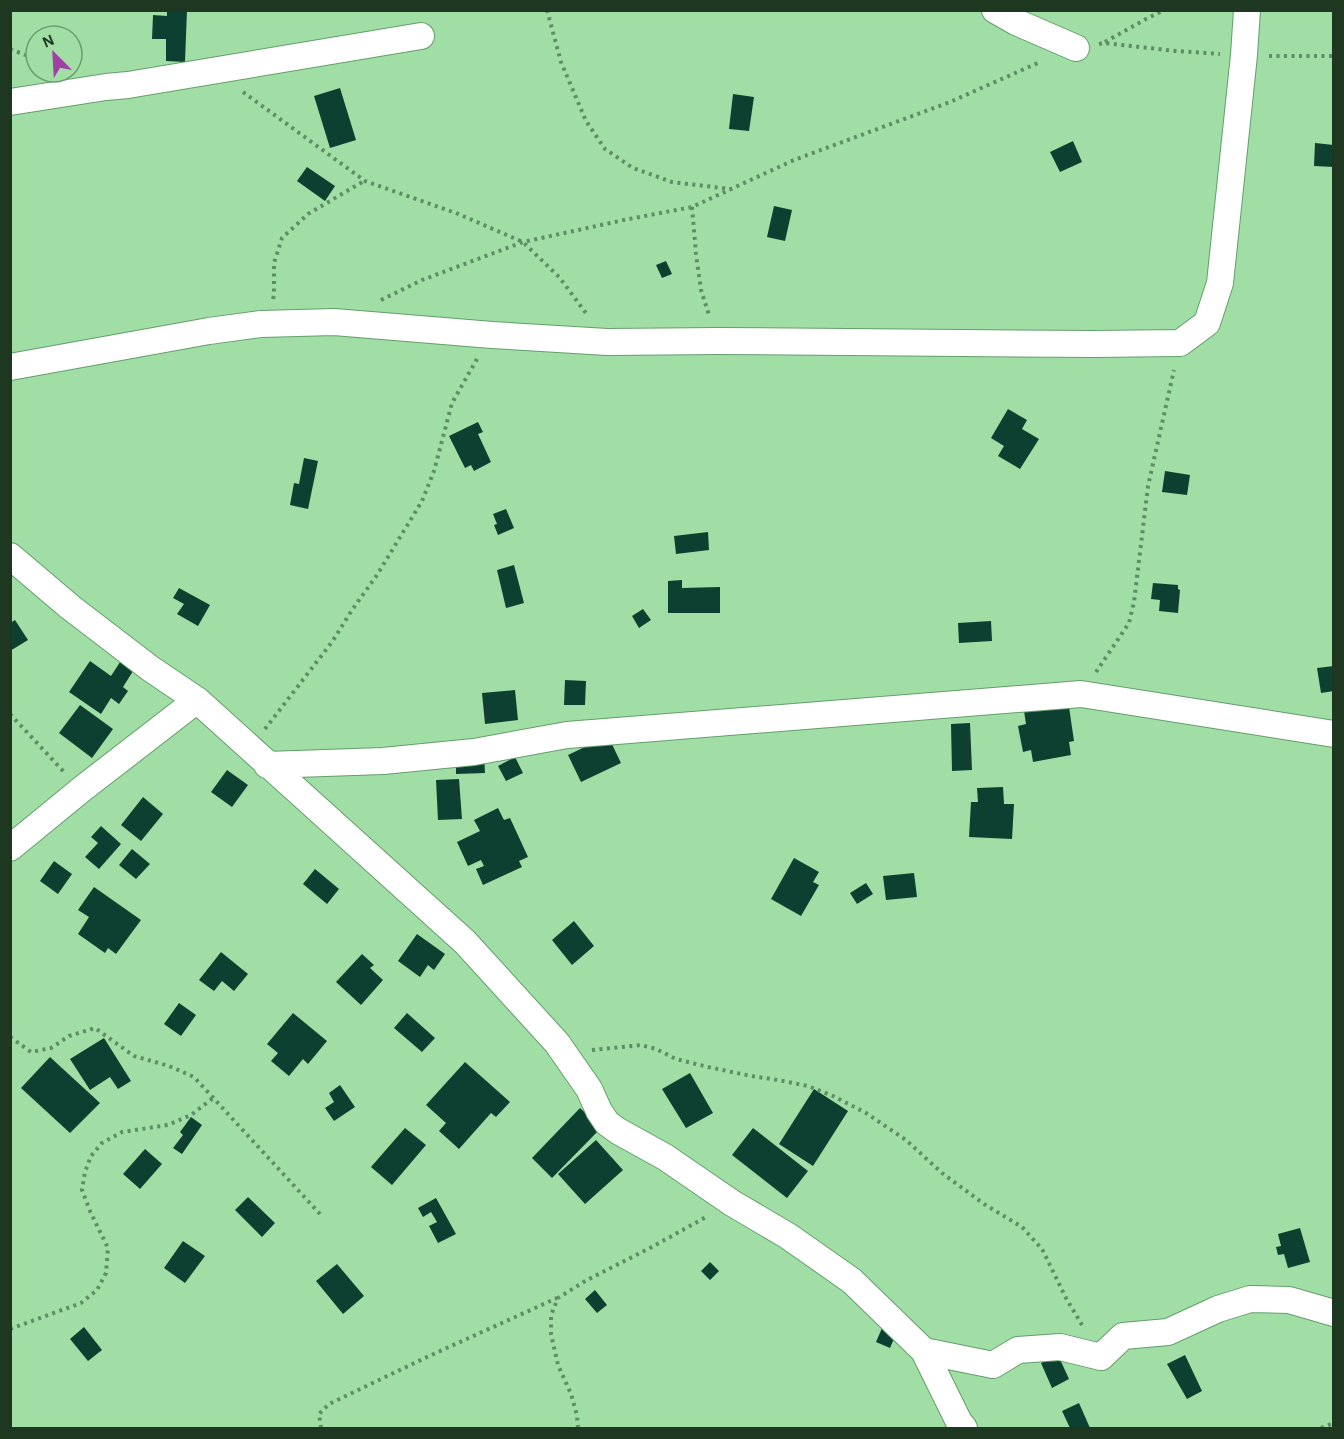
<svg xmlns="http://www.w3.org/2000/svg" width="1344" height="1439" font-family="'Alegreya Sans',sans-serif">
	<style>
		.building { fill: #0d4030 }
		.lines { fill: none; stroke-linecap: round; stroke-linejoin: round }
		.minor-casing { stroke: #639f6a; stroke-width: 28 }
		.path { stroke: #608c65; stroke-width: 4; stroke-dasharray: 3 4.5; stroke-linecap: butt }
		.minor { stroke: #fff; stroke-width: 26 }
	</style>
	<rect width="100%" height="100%" fill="#a0dea6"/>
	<path class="building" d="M167,10H187L185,62L166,61V39H152L153,15L167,16Z
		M340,88L356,140L330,148L314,96Z
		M733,94L754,97L749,131L729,129Z
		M1073,141L1082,162L1060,172L1050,152Z
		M1315,143L1334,145V167L1314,166Z
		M307,167L335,186L325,201L297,181Z
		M774,206L792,210L785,241L767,237Z
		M666,261L672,274L662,278L656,265Z
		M1008,409L1027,420L1022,429L1039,439L1020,469L998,456L1004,446L991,438Z
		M478,422L483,432L478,434L491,462L474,471L471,465L465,468L449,436Z
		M304,458L318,461L308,509L290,505L294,483L299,484Z
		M1165,471L1190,475L1187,495L1162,492Z
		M506,509L514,528L498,535L494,525L497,524L493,514Z
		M708,532L709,550L676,554L674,536Z
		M514,565L524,603L506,608L497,570Z
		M682,580V588L720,587V613H668V581Z
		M1153,583L1178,585V589L1180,590L1178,613L1159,611L1160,600L1151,599Z
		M179,588L210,605L198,626L177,614L184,604L173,598Z
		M643,609L651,620L639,628L632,616Z
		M15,620L28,640L10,651V623Z
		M991,621L992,641L959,643L958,623Z
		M122,659L135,668L123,687L128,691L119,704L111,698L101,714L69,692L90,661L111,676Z
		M1334,666V691L1321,693L1317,668Z
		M565,680L586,681L585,705H564Z
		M515,690L518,720L485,724L482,693Z
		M1068,700L1074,741L1069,742L1071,755L1033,762L1031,750L1023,752L1018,726L1026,724L1023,704Z
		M80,705L113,729L92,758L59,733Z
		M970,723L972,770L952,771L951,724Z
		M608,736L621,763L581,782L568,755Z
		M456,755H484L485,773L456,774Z
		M515,757L523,773L506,781L498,766Z
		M227,770L248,785L232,807L211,792Z
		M459,779L462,819L438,820L436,780Z
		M1003,787L1004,804H1014L1012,839L969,837L971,802H978L977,788Z
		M143,797L163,814L141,841L121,825Z
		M498,808L504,820L510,818L528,857L519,861L522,867L483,885L476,869L484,866L481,860L468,866L457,842L480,831L474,820Z
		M101,826L121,844L99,869L85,857L98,843L91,837Z
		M132,849L150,864L136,879L119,865Z
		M794,858L819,872L813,882L819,885L801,916L771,899Z
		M54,861L72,874L58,894L40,881Z
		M315,869L339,889L327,904L303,884Z
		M914,873L917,897L886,900L883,876Z
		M866,883L873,894L857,904L850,893Z
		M94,887L141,920L116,954L108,948L105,953L78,934L89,917L78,910Z
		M574,921L594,946L572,965L552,940Z
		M417,934L445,954L434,970L428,965L420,977L398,961Z
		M221,952L248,974L234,991L222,981L214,991L199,980Z
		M362,954L374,965L370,968L383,980L361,1005L336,982Z
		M179,1003L196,1015L181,1036L164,1024Z
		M293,1013L327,1041L308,1064L303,1059L289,1076L271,1061L278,1053L267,1044Z
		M407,1013L435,1038L422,1052L394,1028Z
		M104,1038L131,1081L118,1089L110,1077L90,1090L70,1059Z
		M50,1057L100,1103L70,1133L21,1088Z
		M465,1062L510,1102L496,1117L491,1113L459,1149L439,1131L446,1123L426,1105Z
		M690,1073L713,1113L686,1128L662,1089Z
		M340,1085L355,1107L334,1121L325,1108L334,1102L329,1093Z
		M814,1089L848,1111L813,1166L779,1144Z
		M580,1108L601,1128L552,1178L532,1158Z
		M191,1117L202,1125L182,1154L173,1148L183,1135L180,1132Z
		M405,1128L426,1145L392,1185L371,1167Z
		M753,1128L808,1171L787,1198L732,1155Z
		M596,1140L623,1170L585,1204L558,1174Z
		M145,1149L162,1164L140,1189L123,1174Z
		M248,1197L275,1223L262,1237L235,1210Z
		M436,1198L456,1234L438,1243L429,1226L437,1222L431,1212L423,1217L418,1208Z
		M1300,1228L1310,1262L1288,1268L1284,1254L1278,1255L1276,1247L1281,1246L1278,1234Z
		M183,1241L205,1256L185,1283L164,1268Z
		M710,1262L719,1271L710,1280L701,1271Z
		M337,1264L364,1296L343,1314L316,1281Z
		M595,1290L607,1305L597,1313L585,1299Z
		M84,1327L102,1350L88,1361L70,1339Z
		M882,1328L896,1334L890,1348L876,1342Z
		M1058,1355L1069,1379L1052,1388L1041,1363Z
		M1185,1355L1202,1391L1187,1399L1167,1364Z
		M1079,1403L1090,1428H1070L1062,1411Z"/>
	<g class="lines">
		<defs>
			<path id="minor" d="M995,10L1016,22L1076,48
				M10,102L106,87L128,85L421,36
				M10,367L209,331L261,324L334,322L492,335L607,342L718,341L1094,344L1180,343L1207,323L1220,283L1244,55L1247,10
				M10,556L70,607L151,669L197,700L465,942L557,1043L589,1089L599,1111L607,1123L618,1131L665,1157L732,1203L788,1236L852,1281L924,1351L959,1422L964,1428
				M267,765L383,761L474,752L567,735L1081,694L1334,734
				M10,848L82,789L197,700
				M924,1351L993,1365L1018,1350L1060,1347L1101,1357L1123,1336L1168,1332L1218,1309L1250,1299L1289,1300L1334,1313"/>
		</defs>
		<use href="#minor" class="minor-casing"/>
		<path class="path" d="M547,10L561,62L586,121L605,149L633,168L672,182L730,189
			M1105,42L1146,19L1164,10
			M1099,44L1104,43L1176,51L1220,54
			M10,49L36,59
			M1269,56H1334
			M243,92L365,181L456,213L523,242L560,278L588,316
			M692,207L696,254L701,290L709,315
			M273,299L274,295V263L282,238L308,214L364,181
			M381,300L422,280L523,242L624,220L692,207L794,160L950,102L1040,62
			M1096,672L1129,623L1134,602L1148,486L1174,370
			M10,714L64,772
			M265,729L332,642L352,610L377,575L422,501L434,471L452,403L477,359
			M10,1037L31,1052L51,1048L69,1036L95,1028L134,1056L169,1066L194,1077L320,1214
			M592,1050L641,1045L656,1049L676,1059L708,1067L751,1076L778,1080L808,1086L833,1096L866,1113L906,1140L942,1173L984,1204L1022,1227L1042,1249L1066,1298L1082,1325
			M10,1329L81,1303L97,1290L106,1273L108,1248L90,1211L82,1190L85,1172L91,1156L102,1143L122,1132L168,1125L191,1115L213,1098
			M321,1428L319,1414L329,1404L427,1357L557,1298
			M578,1428L577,1415L571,1394L558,1365L551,1334V1315L558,1298L587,1280L650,1248L708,1216
			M1321,1428L1334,1423"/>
		<use href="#minor" class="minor"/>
	</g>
	<rect width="1344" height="1439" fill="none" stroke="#1e3721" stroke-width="24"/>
	<g transform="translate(54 54) rotate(336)"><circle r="28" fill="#a0dea6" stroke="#6c9b71" stroke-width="1.5"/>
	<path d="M0-4.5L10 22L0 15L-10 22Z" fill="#a23fa4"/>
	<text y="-9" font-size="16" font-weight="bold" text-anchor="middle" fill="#1e3721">N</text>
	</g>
</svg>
